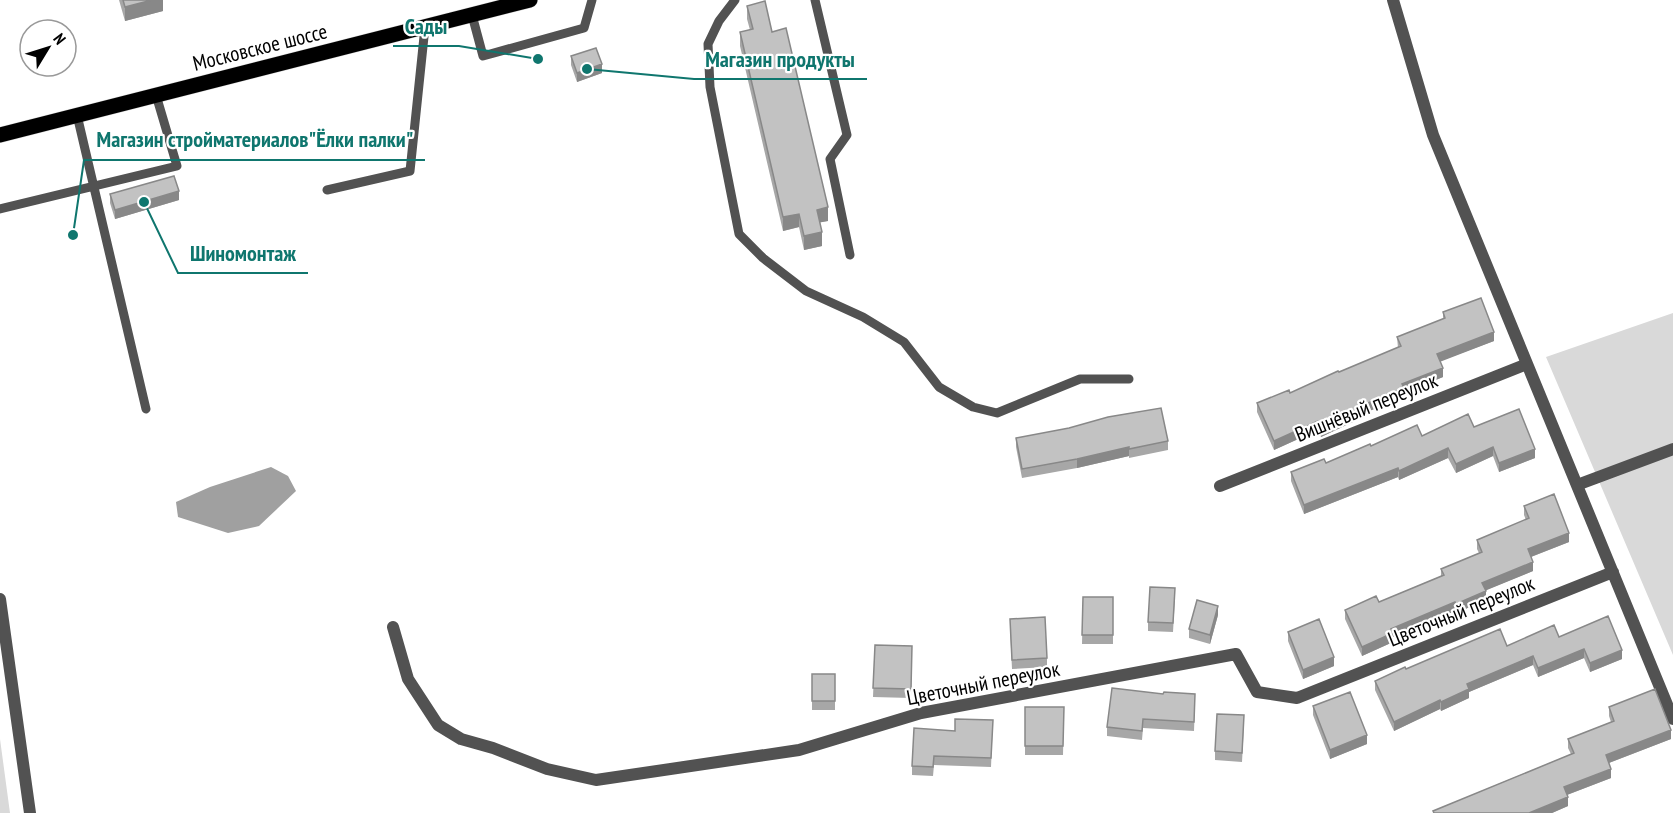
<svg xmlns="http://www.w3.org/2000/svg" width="1673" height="813" font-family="'PT Sans Narrow',sans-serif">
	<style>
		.green { fill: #d9d9d9 }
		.water { fill: #a0a0a0 }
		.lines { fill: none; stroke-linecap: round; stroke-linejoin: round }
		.primary-casing { stroke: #dbdbdb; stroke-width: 16 }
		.service { stroke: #525252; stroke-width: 9 }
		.minor { stroke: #525252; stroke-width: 12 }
		.primary { stroke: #000; stroke-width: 15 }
		.wall { fill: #a7a7a7 }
		.shaded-wall { fill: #888 }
		.building { fill: #c2c2c2; stroke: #888; stroke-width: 1.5 }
		.labels { text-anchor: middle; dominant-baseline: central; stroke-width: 4.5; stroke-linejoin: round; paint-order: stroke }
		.street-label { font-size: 21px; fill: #000; stroke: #fff }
		.leader { fill: none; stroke: #0f766e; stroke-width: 2 }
		.callout-dot { fill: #0f766e; stroke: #fff; stroke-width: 2 }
		.callout-label { font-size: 22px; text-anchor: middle; font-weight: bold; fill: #0f766e; stroke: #fff; stroke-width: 4.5; stroke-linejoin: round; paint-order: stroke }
	</style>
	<rect width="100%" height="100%" fill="#fff"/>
	<path class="green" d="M1673,313V655L1546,357Z
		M0,739L10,813H0Z"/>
	<path class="water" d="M271,467L288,476L296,491L259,526L228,533L178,517L176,502L210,487Z"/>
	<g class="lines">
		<defs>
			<path id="primary" d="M0,135L530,0"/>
		</defs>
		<use href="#primary" class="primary-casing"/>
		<path class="service" d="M735,0L719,21L708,44L710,87L739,234L763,258L806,291L863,317L904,342L939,387L973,407L997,413L1080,379H1129
			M815,0L847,135L830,159L850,255
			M472,15L483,56L584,28L592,0
			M77,115L146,409
			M327,190L410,171L425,27
			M0,209L177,166L156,95"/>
		<path class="minor" d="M1393,0L1433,135L1673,719
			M1577,485L1673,449
			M1220,486L1527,364
			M0,599L30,813
			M393,627L408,679L438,725L461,739L493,748L547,769L596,780L799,750L921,713L1236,654L1257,692L1297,698L1613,572"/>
		<use href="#primary" class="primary"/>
	</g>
	<path class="wall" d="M119,0H163V11L125,21Z
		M747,6L772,32L828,221L820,222L822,246L804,250L799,227L783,231L740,46V32L750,30L747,19Z
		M571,56L602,73L577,82L571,65Z
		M110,194L179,200L115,219L110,203Z
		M1443,312L1494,341L1440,361L1443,377L1404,393V397L1357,416V420L1321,437L1318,430L1274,450L1257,412V403L1290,393L1398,348L1397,337L1443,319Z
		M1474,427L1535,458L1499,472L1493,456L1456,473L1448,458L1399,480L1398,477L1304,514L1291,481V472L1326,463L1371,446L1422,436Z
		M1016,438L1168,441V450L1129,458V456L1077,468L1022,478L1016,447Z
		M1524,506L1569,542L1531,557L1533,571L1486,590V600L1456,613L1455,611L1393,637V642L1362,656L1345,619V610L1379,602L1441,576V569L1479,553L1477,549V540L1526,520L1524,515Z
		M1083,597H1113V644H1082Z
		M1175,597L1173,632L1148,631V622Z
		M1218,615L1210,644L1189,638V629Z
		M1010,628L1047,658V667L1012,669Z
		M1288,632L1334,666L1303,679L1288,641Z
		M1559,637L1622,659L1590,672L1584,658L1538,677L1533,665L1469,692V698L1441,711L1440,709L1394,731L1375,690V681L1406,669L1507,646Z
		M875,645L912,646L911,698L873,697Z
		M812,674H835V710H812Z
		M1195,703L1194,731L1143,728L1142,740L1107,736V727Z
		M1313,706L1367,744L1330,759L1313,715Z
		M1025,707H1064L1063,755H1025Z
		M1609,707L1671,739L1609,763L1611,778L1567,795L1568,806L1552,813H1433V811L1571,754L1568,748V739L1611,722L1609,716Z
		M993,720L991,767L934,765L933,776L912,775V766L955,731Z
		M1244,724L1242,762L1215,760V751Z"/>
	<path class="shaded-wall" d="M152,0H163V11L125,21V7Z
		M602,64V73L577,82V73Z
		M179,191V200L115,219V210Z
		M828,207V221L817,223V210Z
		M799,214V227L783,231V217Z
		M822,232V246L804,250V236Z
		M1494,332V341L1437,363V354Z
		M1443,368V377L1404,393V397L1357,416V420L1321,437V428L1356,408L1402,384Z
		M1318,421V430L1274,450V441Z
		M1129,447V456L1077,468V459Z
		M1493,447V456L1456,473V464Z
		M1448,448V458L1399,480V471Z
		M1535,449V458L1499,472V463Z
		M1398,468V477L1304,514V505Z
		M1569,533V542L1528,558V549Z
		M1533,562V571L1482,592V583Z
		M1486,591V600L1456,613V604Z
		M1455,602V611L1393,637V642L1362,656V647L1391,629Z
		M1218,606V615L1210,644V635Z
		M1584,649V658L1538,677V668Z
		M1622,650V659L1590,672V663Z
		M1533,656V665L1469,692V698L1441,711V702L1467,684Z
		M1334,657V666L1303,679V670Z
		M1440,700V709L1394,731V722Z
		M1671,730V739L1606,764V755Z
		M1367,735V744L1330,759V750Z
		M1611,769V778L1564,796V787Z
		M1568,797V806L1552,813H1529Z"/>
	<path class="building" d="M123,0H152L125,7Z
		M765,1L772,32L786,28L828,207L817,210L822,232L804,236L799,214L783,217L740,32L753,29L747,6Z
		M596,48L602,64L577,73L571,56Z
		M174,176L179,191L115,210L110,194Z
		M1481,298L1494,332L1437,354L1443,368L1402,384L1404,388L1356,408L1357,411L1321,428L1318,421L1274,441L1257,403L1289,390L1290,393L1338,371L1339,372L1401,346L1397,337L1445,318L1443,312Z
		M1161,408L1168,441L1129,449V447L1077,459L1022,469L1016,438L1069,428L1108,417Z
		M1519,409L1535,449L1499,463L1493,447L1456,464L1448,448L1399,471L1398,468L1304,505L1291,472L1324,459L1326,463L1370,444L1371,446L1417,425L1422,436L1468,414L1474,427Z
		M1554,494L1569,533L1528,549L1533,562L1482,583L1486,591L1456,604L1455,602L1391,629L1393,633L1362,647L1345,610L1376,596L1379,602L1444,575L1441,569L1482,552L1477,540L1529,518L1524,506Z
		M1150,587L1175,588L1173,623L1148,622Z
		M1083,597H1113V635H1082Z
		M1197,600L1218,606L1210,635L1189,629Z
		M1608,616L1622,650L1590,663L1584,649L1538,668L1533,656L1467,684L1469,689L1441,702L1440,700L1394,722L1375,681L1405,667L1406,669L1500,629L1507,646L1554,625L1559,637Z
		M1045,617L1047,658L1012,660L1010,619Z
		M1319,619L1334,657L1303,670L1288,632Z
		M875,645L912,646L911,689L873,688Z
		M812,674H835V701H812Z
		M1112,688L1163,694L1164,692L1195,694L1194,722L1143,719L1142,731L1107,727Z
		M1655,689L1671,730L1606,755L1611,769L1564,787L1568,797L1529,813H1434L1433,811L1574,753L1568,739L1614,721L1609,707Z
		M1350,692L1367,735L1330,750L1313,706Z
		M1025,707H1064L1063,746H1025Z
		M1217,714L1244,715L1242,753L1215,751Z
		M955,719L993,720L991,758L934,756L933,767L912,766L914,728L955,731Z"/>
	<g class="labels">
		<g class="street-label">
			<text transform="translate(260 47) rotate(-14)">Московское шоссе</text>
			<text transform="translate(1366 407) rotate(-22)">Вишнёвый переулок</text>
			<text transform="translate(1461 611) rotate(-22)">Цветочный переулок</text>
			<text transform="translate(983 683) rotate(-11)">Цветочный переулок</text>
		</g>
	</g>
	<path class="leader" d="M538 59L459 46H393M587 69L694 79H867M73 235L84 160H425M144 202L178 273H308"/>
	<g class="callout-dot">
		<circle cx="538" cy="59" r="6"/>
		<circle cx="587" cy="69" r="6"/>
		<circle cx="73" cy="235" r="6"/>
		<circle cx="144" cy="202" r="6"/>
	</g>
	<g class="callout-label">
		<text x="426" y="34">Сады</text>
		<text x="780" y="67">Магазин продукты</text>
		<text x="255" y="147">Магазин стройматериалов"Ёлки палки"</text>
		<text x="243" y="261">Шиномонтаж</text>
	</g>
	<g transform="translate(48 48) rotate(52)"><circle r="28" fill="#ffffff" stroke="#999999" stroke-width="1.5"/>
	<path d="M0-4.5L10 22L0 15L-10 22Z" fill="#000000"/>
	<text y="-9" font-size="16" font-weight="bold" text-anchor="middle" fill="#000000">N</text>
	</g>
</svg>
